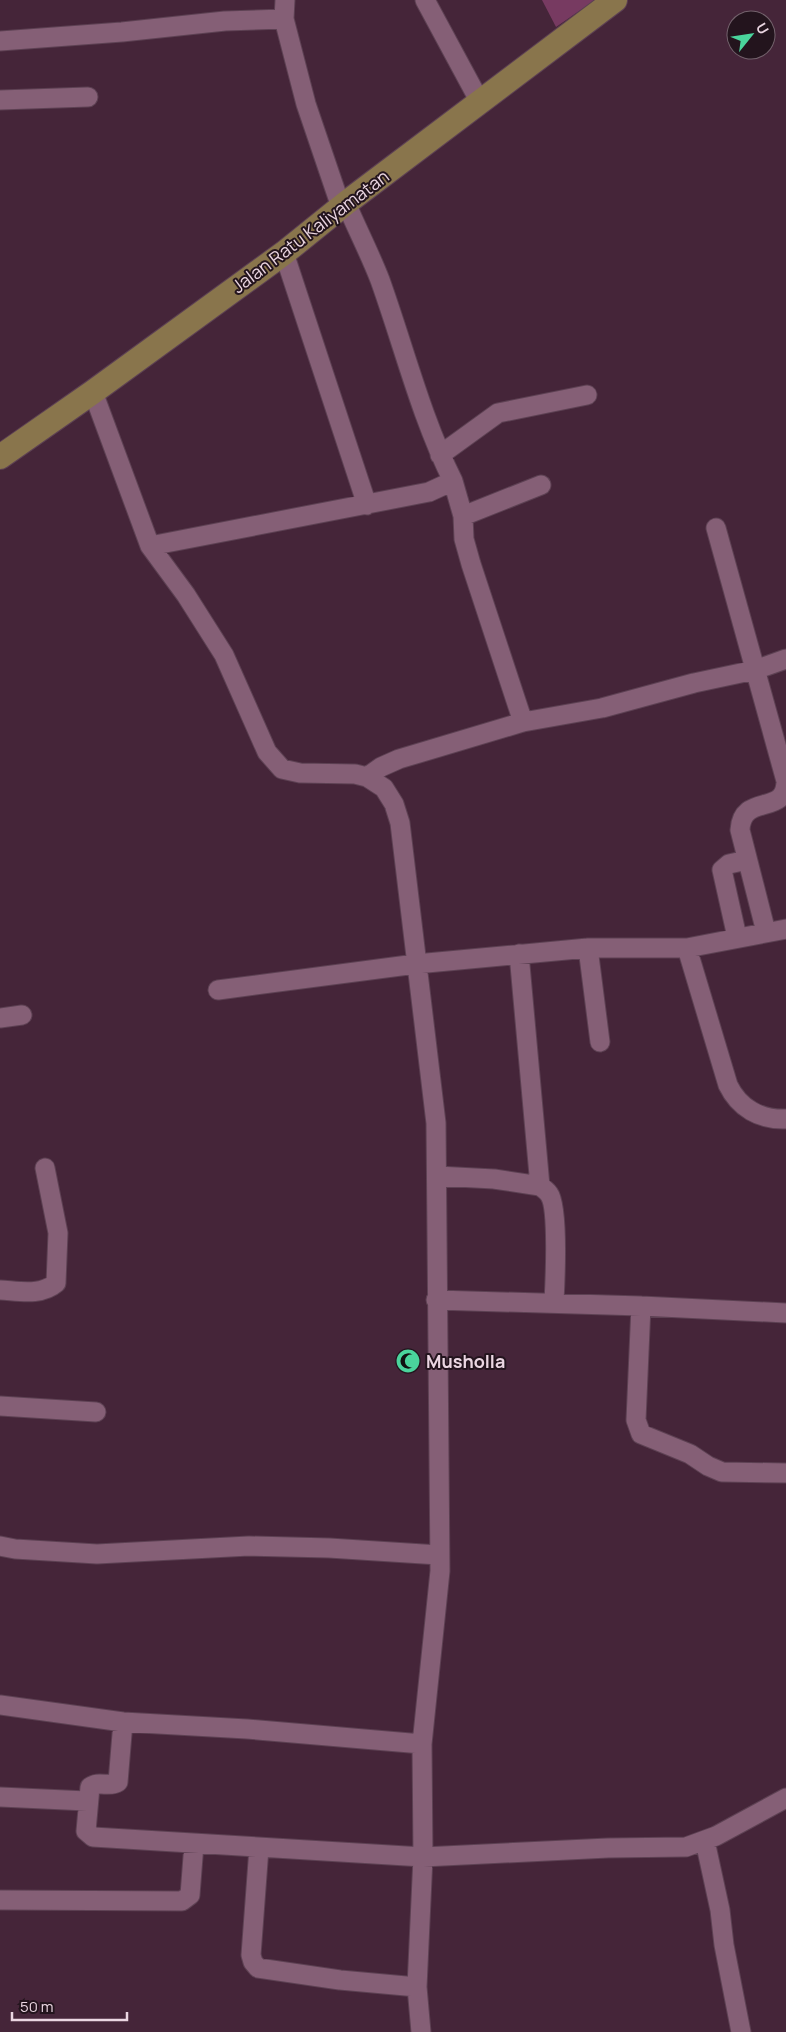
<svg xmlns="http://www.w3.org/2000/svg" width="786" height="2032" font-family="Manrope,sans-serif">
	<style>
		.pitch { fill: #773a61 }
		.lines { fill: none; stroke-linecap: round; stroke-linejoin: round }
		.minor-casing { stroke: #5d4153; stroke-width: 21 }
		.major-casing { stroke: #5d4153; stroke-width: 26 }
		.minor { stroke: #855f76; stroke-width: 19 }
		.major { stroke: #89754c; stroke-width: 24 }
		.labels { text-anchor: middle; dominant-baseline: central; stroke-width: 4; stroke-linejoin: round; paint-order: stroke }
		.street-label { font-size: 18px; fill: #ebd6e2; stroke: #23141d }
		.poi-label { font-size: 18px; font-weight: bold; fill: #ebd6e2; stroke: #23141d; text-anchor: start }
	</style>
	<rect width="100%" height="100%" fill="#452539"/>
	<path class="pitch" d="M542,0H595L556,27Z"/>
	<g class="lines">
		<defs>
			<path id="minor" d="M285,0L284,19L306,104L341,207
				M425,0L480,102
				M0,41L122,32L225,21L284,19
				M0,100L88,97
				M284,253L367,505
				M93,392L150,546L186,595L224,655L267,752L282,769L300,773L355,774L367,777L384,788L394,804L400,823L436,1123L440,1571L422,1744L423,1857L417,1987L421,2032
				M440,455L498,413L587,395
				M453,481L463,516L464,539L471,564L523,722
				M463,516L541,485
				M716,528L786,781C786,817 742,792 740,830L766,932
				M150,546L429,492L453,481C421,417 404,347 380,280C370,254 357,229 346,203
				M367,777L381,767L399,759L523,722L602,708L694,683L755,670L786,659
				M737,937L722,870L729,864L747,860
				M588,948L600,1042
				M687,948L728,1085C739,1108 760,1120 786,1119
				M519,954L540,1186C543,1188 547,1191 549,1194C559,1207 555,1283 554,1302
				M218,990L416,964L588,948H687L786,929
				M0,1018L22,1015
				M437,1176L494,1179L540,1186
				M0,1290C19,1291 41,1296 56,1283L58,1233L45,1168
				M436,1300L641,1306L786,1313
				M641,1306L636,1420L641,1434L690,1454L708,1466L722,1472L786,1473
				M0,1406L96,1412
				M0,1546L15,1549L97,1554L249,1546L329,1548L439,1555
				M0,1705L123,1722L247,1729L422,1744
				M123,1722L118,1782C109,1788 99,1780 90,1787L86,1831L93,1837L423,1857L608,1848L686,1847L716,1836L786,1798
				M0,1797L87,1801
				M705,1841L720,1910L724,1945L741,2032
				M259,1848L251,1955L253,1962L258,1968L340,1980L417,1987
				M0,1900L182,1901L190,1895L194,1844"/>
			<path id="major" d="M0,457L93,392L284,253L346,203L615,0"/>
		</defs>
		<use href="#minor" class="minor-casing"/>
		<use href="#major" class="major-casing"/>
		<use href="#minor" class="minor"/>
		<use href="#major" class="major"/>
	</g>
	<defs>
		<symbol id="mosque-disc" viewBox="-11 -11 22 22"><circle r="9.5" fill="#4ad49c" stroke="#23141d"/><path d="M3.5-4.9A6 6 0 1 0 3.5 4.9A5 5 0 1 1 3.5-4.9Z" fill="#111"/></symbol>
	</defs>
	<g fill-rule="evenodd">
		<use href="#mosque-disc" x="394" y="1347" width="28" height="28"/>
	</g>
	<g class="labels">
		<g class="street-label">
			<text transform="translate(310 231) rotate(-37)">Jalan Ratu Kaliyamatan</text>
		</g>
		<g class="poi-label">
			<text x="426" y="1361">Musholla</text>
		</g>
	</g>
	<g transform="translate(751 35) rotate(60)"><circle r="24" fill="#23141d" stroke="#73626c"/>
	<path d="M0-4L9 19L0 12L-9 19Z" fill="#4ad49c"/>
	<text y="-8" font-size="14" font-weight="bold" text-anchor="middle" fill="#ebd6e2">U</text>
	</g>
	<path d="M12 2012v8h115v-8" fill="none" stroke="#ebd6e2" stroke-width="2.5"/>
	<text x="20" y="2012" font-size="15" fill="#ebd6e2" stroke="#23141d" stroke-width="4" paint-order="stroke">50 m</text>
</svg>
